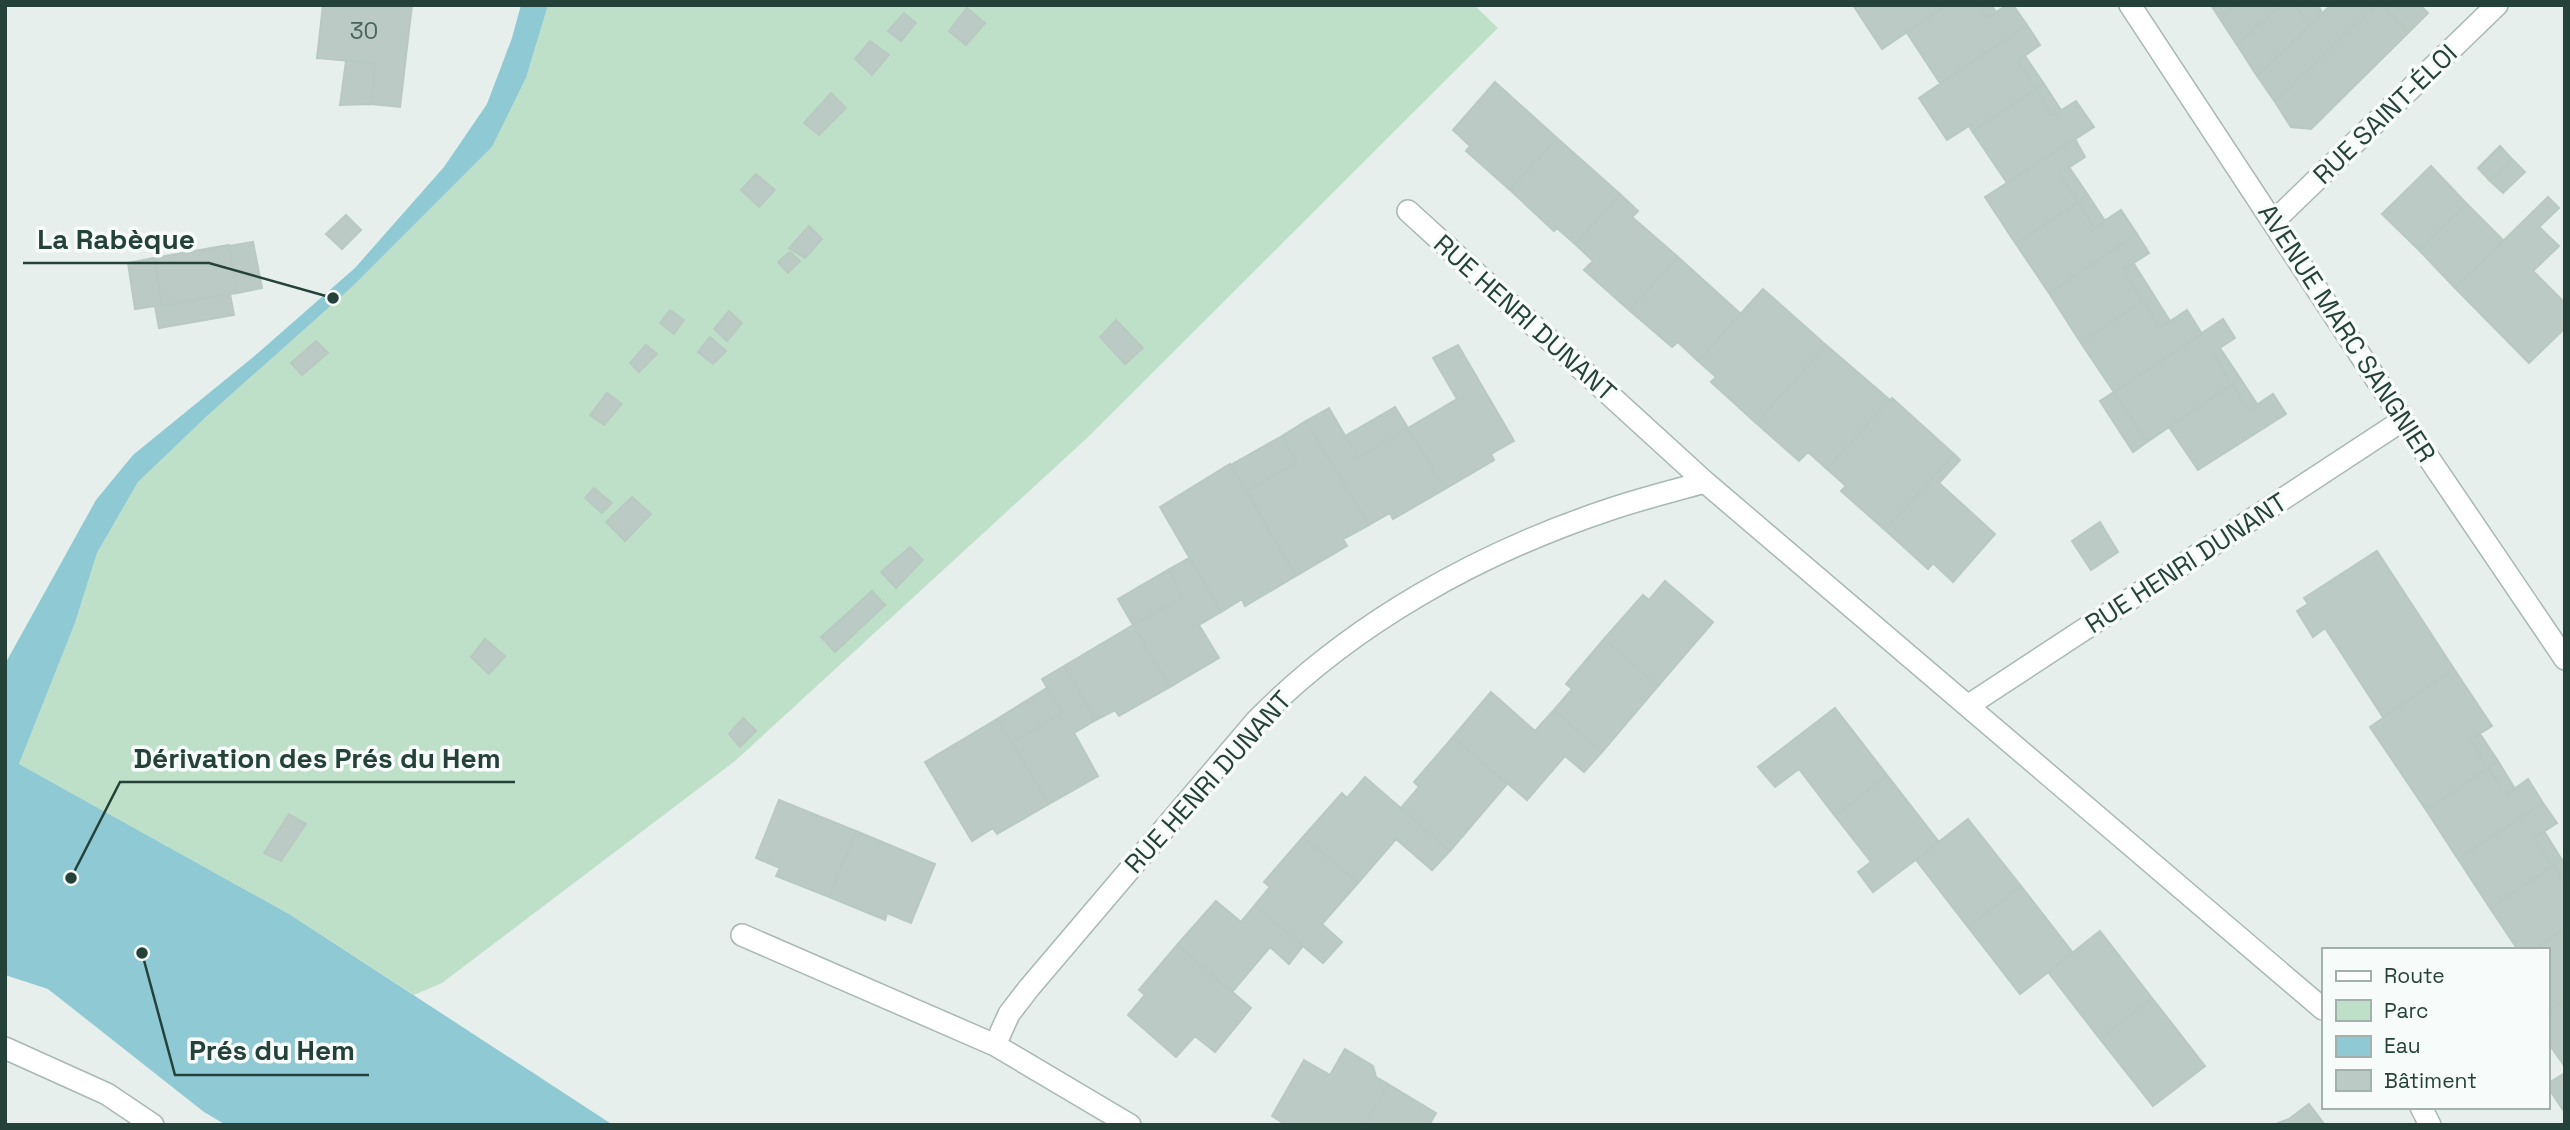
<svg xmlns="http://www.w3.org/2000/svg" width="2570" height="1130" font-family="'Space Grotesk',sans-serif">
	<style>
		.green { fill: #bfe0c8 }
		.water { fill: #8ec9d4 }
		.building { fill: #bbcac4; stroke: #b8c9c2; stroke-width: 2 }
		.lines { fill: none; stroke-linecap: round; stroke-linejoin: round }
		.service-casing { stroke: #a8b8b2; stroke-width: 24 }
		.minor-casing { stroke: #a8b8b2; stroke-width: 24 }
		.service { stroke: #fff; stroke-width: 21 }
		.minor { stroke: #fff; stroke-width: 21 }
		.labels { text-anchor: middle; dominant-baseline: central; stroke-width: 7; stroke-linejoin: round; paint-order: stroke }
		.number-label { font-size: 23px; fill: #4a645c }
		.street-label { font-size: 26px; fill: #24423a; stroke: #f7fbf9 }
		.leader { fill: none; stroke: #24423a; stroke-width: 2.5 }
		.callout-dot { fill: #24423a; stroke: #f7fbf9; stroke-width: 2.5 }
		.callout-label { font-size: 28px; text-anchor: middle; font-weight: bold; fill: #24423a; stroke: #f7fbf9; stroke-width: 7; stroke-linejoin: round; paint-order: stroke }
	</style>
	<rect width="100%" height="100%" fill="#e6efeb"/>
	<path class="green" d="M548,5H1474L1498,28L1087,438L735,761L442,983L414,995L289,914L19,764L75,623L97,553L138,482L207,416L353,286L492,147L526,78Z"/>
	<path class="water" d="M521,5H548L526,78L492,147L353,286L207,416L138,482L97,553L75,623L19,764L289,914L613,1125H226L204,1112L48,989L5,975V664L96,500L133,455L258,353L355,268L444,167L487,104L512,38Z"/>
	<path class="building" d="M323,5H412L400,107L372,104L375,63L317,58Z
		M1853,5H1947L1882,49Z
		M1947,5H1979L1987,18L2007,5H2013L2027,25L1940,83L1907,33Z
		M1979,5H1991L1996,12L1987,18Z
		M2211,5H2236L2220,19Z
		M2236,5H2281L2237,45L2220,19Z
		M2281,5H2295L2309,27L2257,76L2237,45Z
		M2295,5H2318L2322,13L2309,27Z
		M2331,5H2376L2275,102L2257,76Z
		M2376,5H2382L2409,32L2311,129L2291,127L2275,102Z
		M2382,5H2420L2428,13L2409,32Z
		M967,8L985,23L966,45L949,31Z
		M904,13L916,23L901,41L888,31Z
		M2027,25L2040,45L2017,61L2036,89L1972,131L1969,126L1947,140L1919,98Z
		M870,41L889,55L872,75L855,59Z
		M2025,56L2044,84L2036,89L2017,61Z
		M346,61L375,63L372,104L340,105Z
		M1495,82L1557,138L1510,190L1466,151L1470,146L1453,130Z
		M2044,84L2061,110L2052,116L2036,89Z
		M2036,89L2052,116L2076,101L2094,127L2007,183L1972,131Z
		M831,93L846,108L819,135L804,123Z
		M1557,138L1620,194L1575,244L1557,228L1554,231L1510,190Z
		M2075,139L2085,157L2059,174L2078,202L2016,244L1985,197Z
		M2500,146L2512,159L2490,181L2478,168Z
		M2512,159L2525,172L2503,193L2490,181Z
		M2431,166L2467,204L2419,250L2382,214Z
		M2069,167L2088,195L2078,202L2059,174Z
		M756,174L775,190L759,207L741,190Z
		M1620,194L1638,211L1632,217L1678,257L1629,310L1584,270L1593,261L1575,244Z
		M2088,195L2105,221L2094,228L2078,202Z
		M2548,197L2559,208L2539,227L2559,246L2533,271L2565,303V328L2529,363L2455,288Z
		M2078,202L2094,228L2121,210L2137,234L2049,293L2016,244Z
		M2467,204L2504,241L2455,288L2419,250Z
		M346,215L361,230L342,249L326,234Z
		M809,226L822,239L805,258L789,248Z
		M2137,234L2149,253L2123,270L2143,301L2081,343L2049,293Z
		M253,242L262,288L237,293L229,246Z
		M229,245L237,293L162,306L154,258Z
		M790,252L800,261L788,273L778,262Z
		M1678,257L1741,314L1698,361L1678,342L1672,347L1629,310Z
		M154,258L162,306L230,294L234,315L159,328L155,306L135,309L128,263Z
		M2134,264L2153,294L2143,301L2123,270Z
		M1763,289L1826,345L1756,423L1711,382L1716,377L1698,361Z
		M2153,294L2170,321L2160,328L2143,301Z
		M2143,301L2160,328L2187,310L2202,334L2114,392L2081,343Z
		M670,310L684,320L674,334L660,323Z
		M729,311L742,323L727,341L714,329Z
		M2223,319L2235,338L2212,353L2232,384L2147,442L2114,392Z
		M1116,320L1143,348L1125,364L1100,337Z
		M710,337L726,351L713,364L698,352Z
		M316,341L328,353L302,375L291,363Z
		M646,345L657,354L639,372L630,363Z
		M1458,345L1514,441L1491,454L1494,460L1445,489L1408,428L1457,399L1433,358Z
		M1826,345L1890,400L1827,469L1808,452L1799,461L1756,423Z
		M2220,348L2240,378L2232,384L2212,353Z
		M2240,378L2257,404L2249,410L2232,384Z
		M2232,384L2249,410L2273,394L2286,414L2198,470L2169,427Z
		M2114,392L2147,442L2133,452L2100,401Z
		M607,393L622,404L604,425L590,415Z
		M1892,398L1954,454L1885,530L1841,491L1846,486L1827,469Z
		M1395,407L1408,428L1358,458L1345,436Z
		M1329,408L1358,458L1408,428L1445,489L1393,519L1390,513L1369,525L1306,421Z
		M1306,421L1369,525L1343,539L1347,546L1296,576L1246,492L1297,462L1282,436Z
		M1282,436L1297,462L1246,492L1231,465Z
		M1954,454L1960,460L1939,483L1995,534L1953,582L1933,563L1928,569L1885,530Z
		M1230,464L1296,576L1245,606L1242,599L1221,612L1160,507Z
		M594,488L612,503L602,513L585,498Z
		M632,497L651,514L625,541L606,522Z
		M2100,522L2118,552L2091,570L2072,541Z
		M910,547L923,560L896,588L881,572Z
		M2377,551L2454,669L2383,717L2325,628L2313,637L2297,611L2308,604L2304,598Z
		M1189,558L1221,612L1199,625L1219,658L1170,687L1133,625L1183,597L1168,570Z
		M1168,570L1183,597L1133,625L1118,599Z
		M1665,581L1713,622L1658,686L1604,639L1643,595L1649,600Z
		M872,591L885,605L835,652L821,637Z
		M1133,625L1170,687L1119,716L1115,710L1096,720L1064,666Z
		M485,639L505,656L489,674L471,657Z
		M1604,639L1658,686L1602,752L1554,710L1572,689L1566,684Z
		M1064,666L1096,720L1074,733L1098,776L1049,804L1012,743L1062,713L1042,679Z
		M2454,669L2492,726L2470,740L2488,768L2426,810L2370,727Z
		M1047,688L1062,713L1012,743L997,719Z
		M1491,692L1535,731L1554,710L1602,752L1584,772L1565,756L1527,800L1453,737Z
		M1835,708L1887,775L1835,816L1799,769L1775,787L1758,767Z
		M743,718L756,731L740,747L729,734Z
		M997,719L1049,804L997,834L993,828L972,841L925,762Z
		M2480,734L2498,761L2488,768L2470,740Z
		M1453,737L1507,784L1450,851L1401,808L1419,787L1414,782Z
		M2498,761L2515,789L2506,795L2488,768Z
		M2488,768L2506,795L2528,779L2543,803L2458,859L2426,810Z
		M1887,775L1939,842L1873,892L1858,872L1871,862L1835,816Z
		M1365,777L1450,851L1432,870L1396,839L1358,883L1303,837L1342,793L1347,798Z
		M779,800L856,831L829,897L776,876L780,868L756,858Z
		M2543,803L2557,823L2534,838L2553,866L2490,908L2458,859Z
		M289,814L306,824L281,861L264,853Z
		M1968,819L2021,886L1968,927L1916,860Z
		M856,831L935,864L911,923L887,913L885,920L829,897Z
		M2544,831L2562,860L2553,866L2534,838Z
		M1303,837L1358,883L1322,924L1342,942L1323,963L1255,905L1270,887L1264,882Z
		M2562,860L2565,864V884L2553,866Z
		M2553,866L2565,884V928L2533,950H2518L2490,908Z
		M2021,886L2073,953L2020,994L1968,927Z
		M1216,901L1241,922L1255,905L1303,946L1289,964L1270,947L1232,992L1177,945Z
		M2565,928V1000L2547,1012V950H2533Z
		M2100,931L2152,998L2100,1039L2048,972Z
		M1177,945L1251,1008L1215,1052L1195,1036L1176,1057L1128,1015L1145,995L1139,990Z
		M2152,998L2205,1066L2153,1106L2100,1039Z
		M2565,1000V1067L2547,1041V1012Z
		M1345,1049L1373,1066L1376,1077L1388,1084L1364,1125H1286L1272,1116L1304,1060L1330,1075Z
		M2565,1073V1113L2547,1086V1084Z
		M1388,1084L1436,1113L1429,1125H1364Z
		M2309,1104L2325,1125H2273L2289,1119Z"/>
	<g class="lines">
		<defs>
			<path id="service" d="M5,1048L107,1094L153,1125"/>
			<path id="minor" d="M2130,5L2403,420L2565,659
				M1408,211L1705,482L2323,1009
				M2273,222L2497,5
				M1969,705L2403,420
				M742,935L995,1045L1130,1125
				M995,1045L1009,1014L1029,988L1256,721C1352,623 1479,553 1608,510C1640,499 1673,491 1705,482
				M2421,1107L2430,1125"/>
		</defs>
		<use href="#service" class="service-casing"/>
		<use href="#minor" class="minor-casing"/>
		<use href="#service" class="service"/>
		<use href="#minor" class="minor"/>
	</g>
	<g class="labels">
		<g class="number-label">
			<text x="364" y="31">30</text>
		</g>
		<g class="street-label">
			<text transform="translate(2385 114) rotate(-44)">RUE SAINT-ÉLOI</text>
			<text transform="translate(1525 318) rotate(42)">RUE HENRI DUNANT</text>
			<text transform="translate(2347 333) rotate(57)">AVENUE MARC SANGNIER</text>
			<text transform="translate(2186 563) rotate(-33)">RUE HENRI DUNANT</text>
			<text transform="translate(1208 782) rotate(-48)">RUE HENRI DUNANT</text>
		</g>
	</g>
	<path class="leader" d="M333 298L209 263H23M71 878L120 782H515M142 953L175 1075H369"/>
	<g class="callout-dot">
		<circle cx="333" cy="298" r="7"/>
		<circle cx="71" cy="878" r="7"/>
		<circle cx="142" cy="953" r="7"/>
	</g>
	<g class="callout-label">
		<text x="116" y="249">La Rabèque</text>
		<text x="317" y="768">Dérivation des Prés du Hem</text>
		<text x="272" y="1060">Prés du Hem</text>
	</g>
	<rect width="2570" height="1130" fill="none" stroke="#24423a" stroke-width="14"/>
	<rect x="2322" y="948" width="228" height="161" fill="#f7fbf9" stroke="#a3b1ad" stroke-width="2"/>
	<rect x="2336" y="971" width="35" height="10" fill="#ffffff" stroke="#a3b1ad" stroke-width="2"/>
	<text x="2384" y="983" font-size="21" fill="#24423a">Route</text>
	<rect x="2336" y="1000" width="35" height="21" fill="#bfe0c8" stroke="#a3b1ad" stroke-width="2"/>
	<text x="2384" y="1018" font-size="21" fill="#24423a">Parc</text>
	<rect x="2336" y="1036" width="35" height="21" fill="#8ec9d4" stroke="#a3b1ad" stroke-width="2"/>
	<text x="2384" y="1053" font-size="21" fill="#24423a">Eau</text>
	<rect x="2336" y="1070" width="35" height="21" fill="#bbcac4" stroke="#a3b1ad" stroke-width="2"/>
	<text x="2384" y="1088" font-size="21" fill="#24423a">Bâtiment</text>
</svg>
